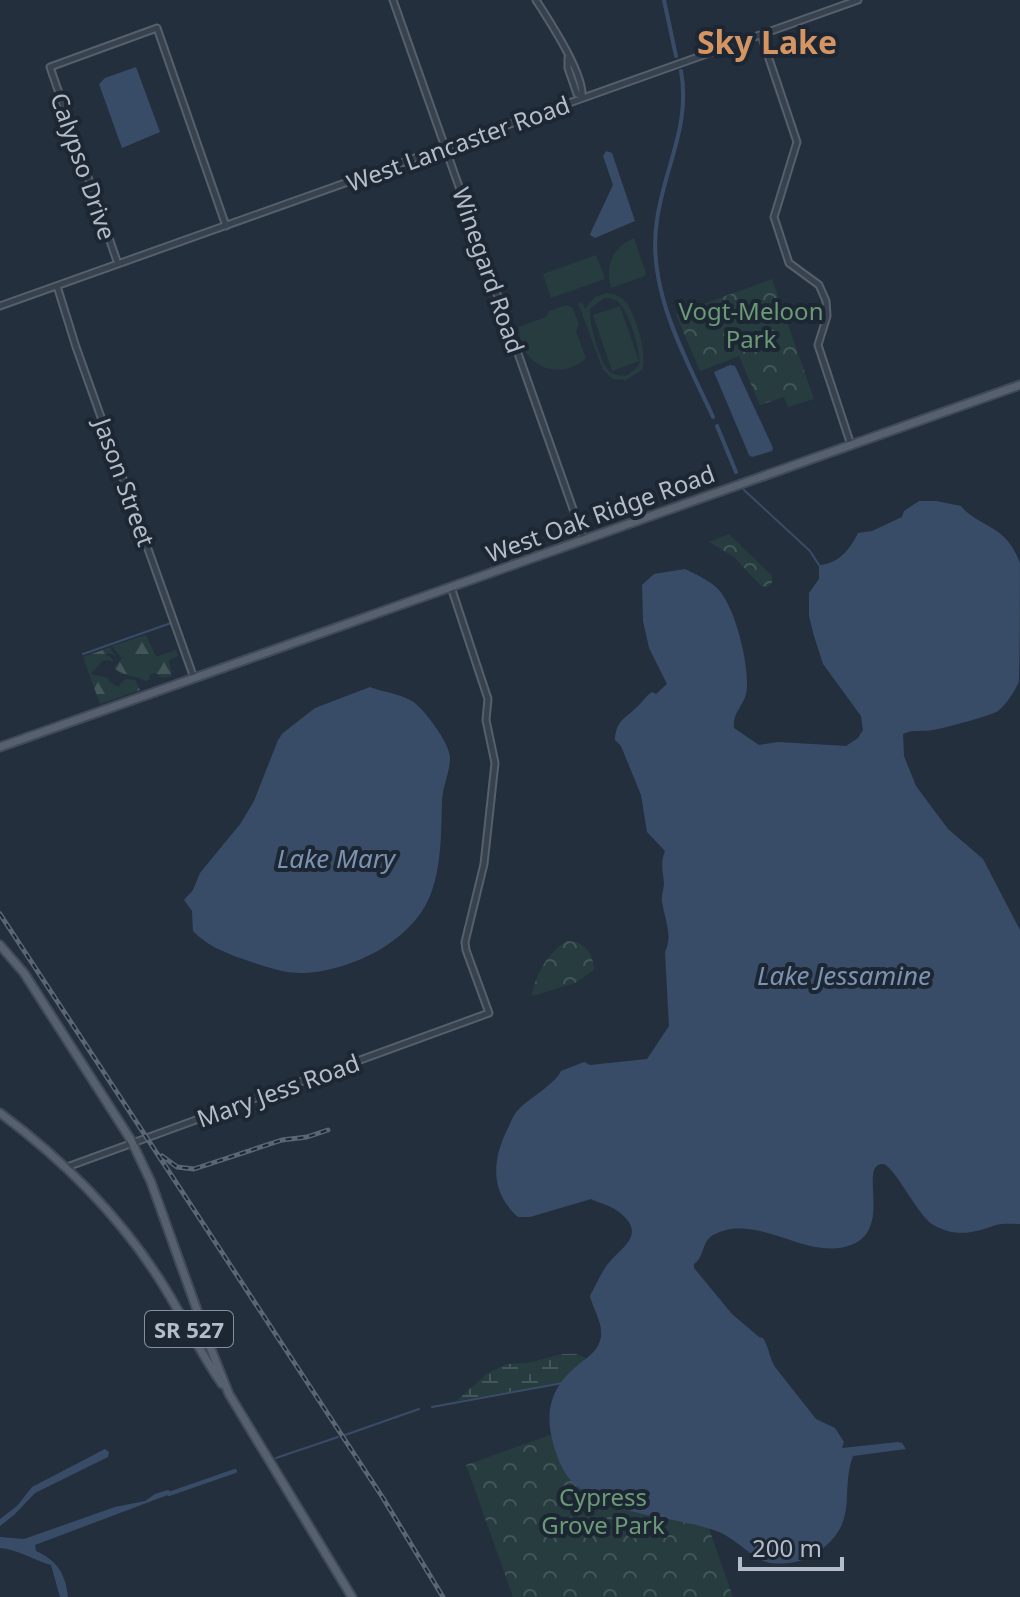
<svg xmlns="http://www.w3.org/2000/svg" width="1020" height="1597" font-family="'Noto Sans',sans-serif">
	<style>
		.grass { fill: #263c3f; fill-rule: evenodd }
		.forest { fill: url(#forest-firs) }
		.wetland { fill: url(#wetland-marsh) }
		.park { fill: url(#park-crowns) }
		.water { fill: #394c67 }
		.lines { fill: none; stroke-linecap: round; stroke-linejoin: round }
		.stream { stroke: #394c67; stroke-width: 2 }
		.canal { stroke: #394c67; stroke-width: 4 }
		.minor-casing { stroke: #565f6c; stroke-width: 9 }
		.major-casing { stroke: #414a57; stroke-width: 11 }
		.minor { stroke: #38414e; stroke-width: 5 }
		.major { stroke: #56606e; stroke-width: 7 }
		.rail-casing { stroke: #5a6575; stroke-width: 5 }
		.rail { stroke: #1d2633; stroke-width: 2; stroke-dasharray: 6; stroke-linecap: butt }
		.labels { text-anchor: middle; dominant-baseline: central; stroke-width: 8; stroke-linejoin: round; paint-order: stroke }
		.shield { fill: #1d2633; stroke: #878f9c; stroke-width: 2 }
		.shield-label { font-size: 22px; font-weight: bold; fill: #b4bcc9 }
		.street-label { font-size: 24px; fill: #b4bcc9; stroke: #1d2633 }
		.park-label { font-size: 24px; fill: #6b9a76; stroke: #1d2633 }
		.water-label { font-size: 26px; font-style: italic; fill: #7c92b1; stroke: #1d2633 }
		.district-label { font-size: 32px; font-weight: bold; fill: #d59563; stroke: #1d2633 }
	</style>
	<defs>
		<pattern id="forest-firs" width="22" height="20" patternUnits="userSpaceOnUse" patternTransform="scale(2)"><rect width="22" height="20" fill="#263c3f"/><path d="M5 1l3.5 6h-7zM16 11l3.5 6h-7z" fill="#435659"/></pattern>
		<pattern id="wetland-marsh" width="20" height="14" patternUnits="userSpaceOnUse" patternTransform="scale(2)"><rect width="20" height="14" fill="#263c3f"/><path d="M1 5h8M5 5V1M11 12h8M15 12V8" fill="none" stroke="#435659"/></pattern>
		<pattern id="park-crowns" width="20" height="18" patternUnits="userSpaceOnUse" patternTransform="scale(2)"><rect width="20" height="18" fill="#263c3f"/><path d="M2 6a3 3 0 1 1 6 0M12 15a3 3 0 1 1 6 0" fill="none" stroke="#435659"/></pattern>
	</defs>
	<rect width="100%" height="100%" fill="#242f3e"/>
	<path class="grass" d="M634,238L646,273L645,276L611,288C605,266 612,247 634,238Z
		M596,255L605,279L551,298L543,274Z
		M607,293C614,294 620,296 625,301C636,314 648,355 642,370L626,380L613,379L603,370L578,303L582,302L585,309L595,297ZM604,298C610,298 612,298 617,301C628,308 642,353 639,365L628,375C620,376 615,376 609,371C600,361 587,320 591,308Z
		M566,305L573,308L579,325L576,331L586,358C558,384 518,364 519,327L546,317L549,311Z
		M620,306L639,361L612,371L593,315Z"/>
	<path class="forest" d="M146,635L156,657L176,650L178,656L169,660L172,676L162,678L155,673L149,675L150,679L146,681C134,674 126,678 114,668L122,658L112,646Z
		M111,647V651L117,656L108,653L106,656H110L113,661L103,660L91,674L108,678L110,682L118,687L125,679L135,680L140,690L100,704L83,657Z"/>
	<path class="wetland" d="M562,1354H576L588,1359L573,1369L563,1383L456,1401L488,1373L507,1364L527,1363Z"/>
	<path class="park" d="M772,279L814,399L788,407L784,397L760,405L739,356L700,371L676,314Z
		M729,534L772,576V582L768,587L761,586L734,557L709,542Z
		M567,941C584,940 594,955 594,970L575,983L532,996C535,975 548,952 567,941Z
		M662,1395L733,1597H513L466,1465Z"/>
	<path class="water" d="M136,67L160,132L122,148L99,84L105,78Z
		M606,151L612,153L635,221L595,238L590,235L591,232L613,185L603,156Z
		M730,365L735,366L773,448L772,451L752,457L749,455L714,372Z
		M919,501H936L961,506C974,523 1000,526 1012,547C1015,552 1019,559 1020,564C1020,573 1020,676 1019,681C1016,690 1005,706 998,711C990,716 944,728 933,730C923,732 913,729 903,734L904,756L916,786L948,829L983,859L1020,930V1224C1013,1224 1002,1223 996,1225C974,1233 954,1238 932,1224C917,1214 893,1164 883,1164C857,1164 894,1229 851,1245C807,1262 757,1211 713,1235C701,1242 705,1257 694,1264V1268L732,1314L759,1337L763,1338C769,1347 769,1357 775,1367L816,1419L835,1428L844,1442L842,1448L898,1442L902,1443L906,1449L853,1456C839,1495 861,1521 817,1553C804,1562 785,1565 770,1563C752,1559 738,1540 719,1532C672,1513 581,1518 559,1461C544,1422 544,1392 579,1364C588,1357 599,1350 601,1337C603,1323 593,1309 590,1296C595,1287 599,1277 605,1268C617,1249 650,1236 619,1212C612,1206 599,1203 591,1199L530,1217H518C490,1192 492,1161 507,1130C511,1123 513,1114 520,1108C530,1098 555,1084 561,1071L584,1062L590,1065L647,1059L669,1026L665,952C673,935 665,920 662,902C661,896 664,889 664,883C663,870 660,864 665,851L647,832L641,795L621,746L615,740C616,720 625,719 638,706C643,701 645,697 652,692L656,694L667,684L649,648L643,621L642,585L654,574L685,569C694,573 710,581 717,588C735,605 751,669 746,694C743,706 732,714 734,728L759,745L778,742L846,746L858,738L863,730L861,716L823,664L814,636L809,616V593L819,579V565C838,564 850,550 858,533L872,531L902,517L904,511Z
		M370,687C383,692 397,693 410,700C422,705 451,745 450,758C450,772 443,785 442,800C441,832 442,866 430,896C411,942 352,970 305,973C282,974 261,965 240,958C223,952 205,944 193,931L192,911L184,900L193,890L200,873L241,823L254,801L278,740L283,733L315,708Z
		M105,1449L109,1452L108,1457L35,1493L14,1515L0,1526V1519L17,1506L32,1487Z
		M168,1490L173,1493L35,1545L36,1551C57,1560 66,1575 68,1597H60L51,1565C33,1560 20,1550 0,1548V1537L24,1539L115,1507L145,1501L155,1494Z"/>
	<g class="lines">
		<path class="stream" d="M744,490L810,551L819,565
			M83,654L171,623L186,664
			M432,1407L563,1383
			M345,1435L419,1409
			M276,1458L338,1437"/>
		<path class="canal" d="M664,0L676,56
			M681,71C691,126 664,168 657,220C646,289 685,356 713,417
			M717,426L736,472
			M169,1494L235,1471"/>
		<defs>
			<path id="minor" d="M393,0L584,540
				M536,0C550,22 585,75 582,98
				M761,35L797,142L774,217L789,263L819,285L826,301L827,316L818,345L851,445
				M568,58V68L577,94L581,95
				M118,264L50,67L157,28L226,226
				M57,286L76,347L194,678
				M0,306L858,0
				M67,1167L489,1013L466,950L465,942L484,864L495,763L486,720L488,699L451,587"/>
			<path id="major" d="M0,747L1020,385
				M0,945L24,973L131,1140L151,1182L211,1349L229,1394L352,1597
				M0,1113C62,1159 116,1212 158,1277C181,1312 198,1350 222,1384"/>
		</defs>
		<use href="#minor" class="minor-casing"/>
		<use href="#major" class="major-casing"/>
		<use href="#minor" class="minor"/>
		<use href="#major" class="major"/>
		<defs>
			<path id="rail" d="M0,914L383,1498L443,1597
				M162,1156L177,1167L194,1169L282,1140L307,1137L328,1130"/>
		</defs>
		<use href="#rail" class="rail-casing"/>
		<use href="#rail" class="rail"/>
	</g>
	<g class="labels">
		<rect class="shield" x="145" y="1311" width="88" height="36" rx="6"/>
		<g class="shield-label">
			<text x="189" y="1329">SR 527</text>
		</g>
		<g class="street-label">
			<text transform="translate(458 143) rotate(-20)">West Lancaster Road</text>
			<text transform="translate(84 166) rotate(71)">Calypso Drive</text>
			<text transform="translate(489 270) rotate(71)">Winegard Road</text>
			<text transform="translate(125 482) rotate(70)">Jason Street</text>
			<text transform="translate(600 513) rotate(-20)">West Oak Ridge Road</text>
			<text transform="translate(278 1090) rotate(-20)">Mary Jess Road</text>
		</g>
		<g class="park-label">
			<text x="751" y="310">Vogt-Meloon<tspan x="751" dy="28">Park</tspan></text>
			<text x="603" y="1496">Cypress<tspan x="603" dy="28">Grove Park</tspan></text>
		</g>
		<g class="water-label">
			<text x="336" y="858">Lake Mary</text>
			<text x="844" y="975">Lake Jessamine</text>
		</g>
		<g class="district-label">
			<text x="767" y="41">Sky Lake</text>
		</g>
	</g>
	<path d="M740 1557v12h102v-12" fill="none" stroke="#b4bcc9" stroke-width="4"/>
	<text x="752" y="1557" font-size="24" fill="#b4bcc9" stroke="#1d2633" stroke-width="6" paint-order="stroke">200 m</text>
</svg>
